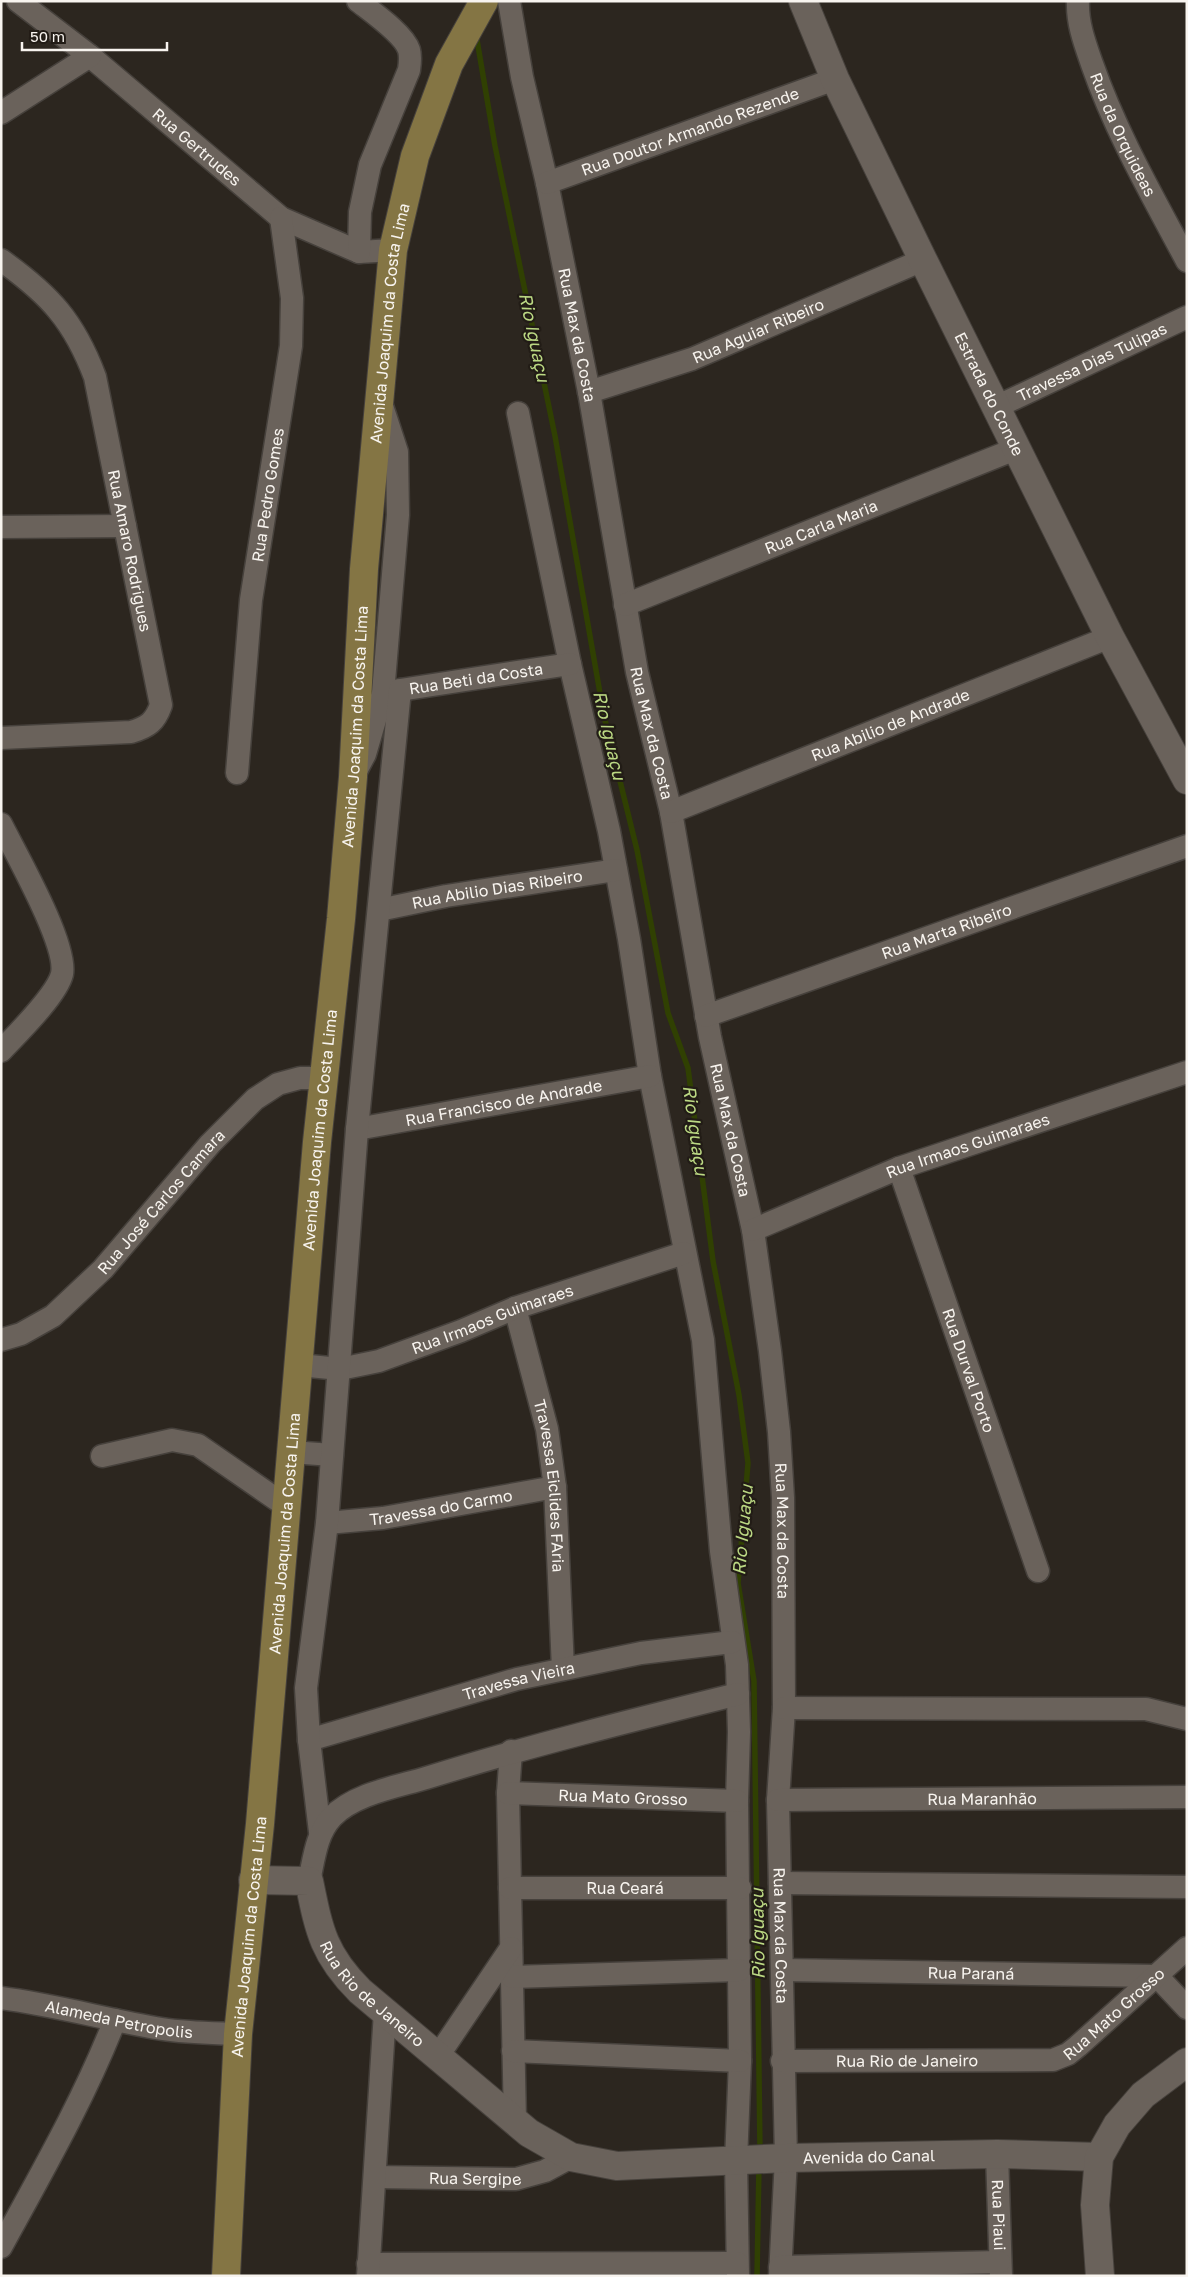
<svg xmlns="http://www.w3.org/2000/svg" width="1188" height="2277" font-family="'Golos Text',sans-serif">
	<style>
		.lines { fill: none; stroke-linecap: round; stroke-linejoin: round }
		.stream { stroke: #304002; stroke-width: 5.5 }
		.minor-casing { stroke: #46413c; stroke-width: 25 }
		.tertiary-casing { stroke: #46413c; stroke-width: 30 }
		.primary-casing { stroke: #46413c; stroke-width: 30 }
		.minor { stroke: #6a625b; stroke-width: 22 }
		.tertiary { stroke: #6a625b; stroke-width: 28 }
		.primary { stroke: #847544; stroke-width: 28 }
		.labels { text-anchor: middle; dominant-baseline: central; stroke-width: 4.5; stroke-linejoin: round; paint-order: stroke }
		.street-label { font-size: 16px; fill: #f8f4ef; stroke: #221c16 }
		.water-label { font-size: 18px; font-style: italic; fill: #bbd883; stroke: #221c16 }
	</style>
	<rect width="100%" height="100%" fill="#2c261f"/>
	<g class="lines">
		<path class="stream" d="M476,34L495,146L555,436L604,716L637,850L668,1013L688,1068L713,1261L739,1395L748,1463L738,1583L754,1681L760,2151
			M757,2276L759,2165"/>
		<defs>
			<g id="minor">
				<path id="s1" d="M18,1L90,56L281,218L359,252L393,250"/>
				<path d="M358,1C372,12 404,34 409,50C411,57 410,63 409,70L370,165L360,212L359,252"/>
				<path id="s2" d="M509,1L522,77L547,183L589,392L637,672L671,812L710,1037L753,1230L770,1351L779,1432L783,1498L784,1708L778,1800L786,2158L780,2276"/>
				<path id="s3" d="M1078,1C1077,23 1085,44 1092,64C1116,133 1153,197 1187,261"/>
				<path d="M1,113L90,56"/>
				<path id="s4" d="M547,183L835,79"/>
				<path id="s5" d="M1,260C50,295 74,321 95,377L161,705C155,722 148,727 131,732L1,738"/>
				<path id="s6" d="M589,392L692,359L923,260"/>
				<path id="s7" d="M996,407L1187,317"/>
				<path d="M518,413L570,664L609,831L629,939L650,1076L703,1340L721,1551L737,1665L739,1732L737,1801L740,2061L736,2161L738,2276"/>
				<path d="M1,527L125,526"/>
				<path id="s8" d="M625,605L1018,448"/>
				<path id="s9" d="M387,692L570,664"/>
				<path d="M357,769L365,754L383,693L398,515L397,452L381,403"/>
				<path id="s10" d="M237,773L251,600L291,346L292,298L281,218"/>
				<path id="s11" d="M671,812L1110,637"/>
				<path d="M1,824C16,854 68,945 62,974C57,995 17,1034 1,1051"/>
				<path id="s12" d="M379,910L446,896L616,870"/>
				<path id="s13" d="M706,1016L1187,846"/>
				<path id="s14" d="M357,1129L650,1076"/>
				<path id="s15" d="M899,1168L1038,1571"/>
				<path id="s16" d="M753,1230L899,1168L1187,1072"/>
				<path id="s17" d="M515,1308L547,1429L555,1487L563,1669"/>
				<path id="s18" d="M1,1340L21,1334L53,1316L103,1269L210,1144L255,1099L278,1084L300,1078H324"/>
				<path id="s19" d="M299,1365L340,1369L379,1361L461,1331L515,1308L684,1253"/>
				<path d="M291,1452L332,1455"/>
				<path d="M102,1456L172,1440L198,1445L286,1506"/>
				<path id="s20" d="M327,1523L383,1518L555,1487"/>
				<path d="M784,1708L1146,1709L1187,1719"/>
				<path id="s21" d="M309,1740L517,1679L641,1653L732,1642"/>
				<path d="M511,1751L508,1793L515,2121"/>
				<path id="s22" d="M508,1793L737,1801"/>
				<path id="s23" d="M778,1800L1187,1797"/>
				<path d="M320,1832L309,1740L306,1688L327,1523L357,1129L400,690"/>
				<path d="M309,1881C314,1859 316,1834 332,1817C354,1794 396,1787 426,1778C529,1746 633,1720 738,1694"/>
				<path d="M780,1883L1187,1887"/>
				<path id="s24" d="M510,1888H740"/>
				<path id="s25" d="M783,1970L1157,1976L1187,2008"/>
				<path d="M512,1977L739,1970"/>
				<path id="s26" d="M1,1998C55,2005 108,2020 162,2029C187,2033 213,2033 238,2034"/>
				<path d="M513,2051L740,2061"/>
				<path d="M438,2056L511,1948"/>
				<path id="s27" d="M782,2061L1053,2060L1068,2054L1078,2046L1187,1948"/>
				<path id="s28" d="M997,2154L1001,2276"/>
				<path id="s29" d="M375,2177L516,2179L545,2171L571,2157"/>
				<path d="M1,2247C42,2172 84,2099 115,2020"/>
				<path d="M368,2264L737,2263"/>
				<path d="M780,2267L999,2262"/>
				<path d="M368,2276L385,2012"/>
			</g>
			<g id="tertiary">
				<path id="s30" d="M803,1L835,79L923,260L1110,637L1187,780"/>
				<path id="s31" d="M253,1880L309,1881C319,1930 323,1954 360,1991L529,2133L571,2157L617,2166L786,2158L997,2154L1099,2157"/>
				<path d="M1100,2276L1095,2205L1099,2157L1117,2125L1143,2095L1187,2062"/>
			</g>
			<g id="primary">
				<path id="s32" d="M226,2276L238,2034L260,1824L317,1142L341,919L353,777L364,569L393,250L415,156L449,64L484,1"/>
			</g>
		</defs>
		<use href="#minor" class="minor-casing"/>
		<use href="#tertiary" class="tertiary-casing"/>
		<use href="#primary" class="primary-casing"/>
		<use href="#minor" class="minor"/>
		<use href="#tertiary" class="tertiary"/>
		<use href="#primary" class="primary"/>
	</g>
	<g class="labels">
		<g class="street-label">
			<text stroke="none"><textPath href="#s4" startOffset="152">Rua Doutor Armando Rezende</textPath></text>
			<text stroke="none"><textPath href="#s3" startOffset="142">Rua da Orquideas</textPath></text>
			<text stroke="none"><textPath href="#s1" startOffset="231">Rua Gertrudes</textPath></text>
			<text stroke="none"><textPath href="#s32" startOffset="1960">Avenida Joaquim da Costa Lima</textPath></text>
			<text stroke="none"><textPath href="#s6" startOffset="180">Rua Aguiar Ribeiro</textPath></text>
			<text stroke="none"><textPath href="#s2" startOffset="341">Rua Max da Costa</textPath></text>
			<text stroke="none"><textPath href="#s7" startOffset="106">Travessa Dias Tulipas</textPath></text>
			<text stroke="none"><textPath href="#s30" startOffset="435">Estrada do Conde</textPath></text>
			<text stroke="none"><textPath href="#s10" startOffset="280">Rua Pedro Gomes</textPath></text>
			<text stroke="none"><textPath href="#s8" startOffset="211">Rua Carla Maria</textPath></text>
			<text stroke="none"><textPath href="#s5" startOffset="330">Rua Amaro Rodrigues</textPath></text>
			<text stroke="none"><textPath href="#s9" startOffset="90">Rua Beti da Costa</textPath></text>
			<text stroke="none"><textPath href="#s11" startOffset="236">Rua Abilio de Andrade</textPath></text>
			<text stroke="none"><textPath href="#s32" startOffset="1555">Avenida Joaquim da Costa Lima</textPath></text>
			<text stroke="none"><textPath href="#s2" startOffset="746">Rua Max da Costa</textPath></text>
			<text stroke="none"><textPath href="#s12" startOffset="120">Rua Abilio Dias Ribeiro</textPath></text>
			<text stroke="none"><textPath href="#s13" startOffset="255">Rua Marta Ribeiro</textPath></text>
			<text stroke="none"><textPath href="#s14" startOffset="149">Rua Francisco de Andrade</textPath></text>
			<text stroke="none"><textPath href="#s32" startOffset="1150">Avenida Joaquim da Costa Lima</textPath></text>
			<text stroke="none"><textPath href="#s2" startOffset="1151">Rua Max da Costa</textPath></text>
			<text stroke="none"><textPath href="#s16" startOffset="231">Rua Irmaos Guimaraes</textPath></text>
			<text stroke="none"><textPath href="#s18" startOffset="215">Rua José Carlos Camara</textPath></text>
			<text stroke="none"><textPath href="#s19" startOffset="202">Rua Irmaos Guimaraes</textPath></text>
			<text stroke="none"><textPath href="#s15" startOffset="214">Rua Durval Porto</textPath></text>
			<text stroke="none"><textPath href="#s17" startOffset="182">Travessa Eiclides FAria</textPath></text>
			<text stroke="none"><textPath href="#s20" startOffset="115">Travessa do Carmo</textPath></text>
			<text stroke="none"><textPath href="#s2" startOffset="1556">Rua Max da Costa</textPath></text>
			<text stroke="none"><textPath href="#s32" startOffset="745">Avenida Joaquim da Costa Lima</textPath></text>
			<text stroke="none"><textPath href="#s21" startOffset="218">Travessa Vieira</textPath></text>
			<text stroke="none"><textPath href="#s22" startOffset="115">Rua Mato Grosso</textPath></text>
			<text stroke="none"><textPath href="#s23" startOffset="204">Rua Maranhão</textPath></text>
			<text stroke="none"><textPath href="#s24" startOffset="115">Rua Ceará</textPath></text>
			<text stroke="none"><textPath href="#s2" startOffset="1961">Rua Max da Costa</textPath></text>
			<text stroke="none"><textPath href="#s32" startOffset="340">Avenida Joaquim da Costa Lima</textPath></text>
			<text stroke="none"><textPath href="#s25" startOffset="188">Rua Paraná</textPath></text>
			<text stroke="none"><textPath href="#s31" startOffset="190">Rua Rio de Janeiro</textPath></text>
			<text stroke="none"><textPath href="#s27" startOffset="348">Rua Mato Grosso</textPath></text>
			<text stroke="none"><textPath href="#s26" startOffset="120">Alameda Petropolis</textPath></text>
			<text stroke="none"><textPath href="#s27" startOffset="125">Rua Rio de Janeiro</textPath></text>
			<text stroke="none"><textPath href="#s31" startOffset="748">Avenida do Canal</textPath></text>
			<text stroke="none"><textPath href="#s29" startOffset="100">Rua Sergipe</textPath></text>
			<text stroke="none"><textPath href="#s28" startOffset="61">Rua Piaui</textPath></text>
		</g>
		<g class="water-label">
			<text transform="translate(535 337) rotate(78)">Rio Iguaçu</text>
			<text transform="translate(610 735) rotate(77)">Rio Iguaçu</text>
			<text transform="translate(696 1130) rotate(82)">Rio Iguaçu</text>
			<text transform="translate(742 1530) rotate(-85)">Rio Iguaçu</text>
			<text transform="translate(757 1934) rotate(-91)">Rio Iguaçu</text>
		</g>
	</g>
	<rect width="1188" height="2277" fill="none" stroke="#f8f4ef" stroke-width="5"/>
	<path d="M22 42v8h145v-8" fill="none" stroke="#f8f4ef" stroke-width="2.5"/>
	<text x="30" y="42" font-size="15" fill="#f8f4ef" stroke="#221c16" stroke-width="4" paint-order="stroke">50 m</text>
</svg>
